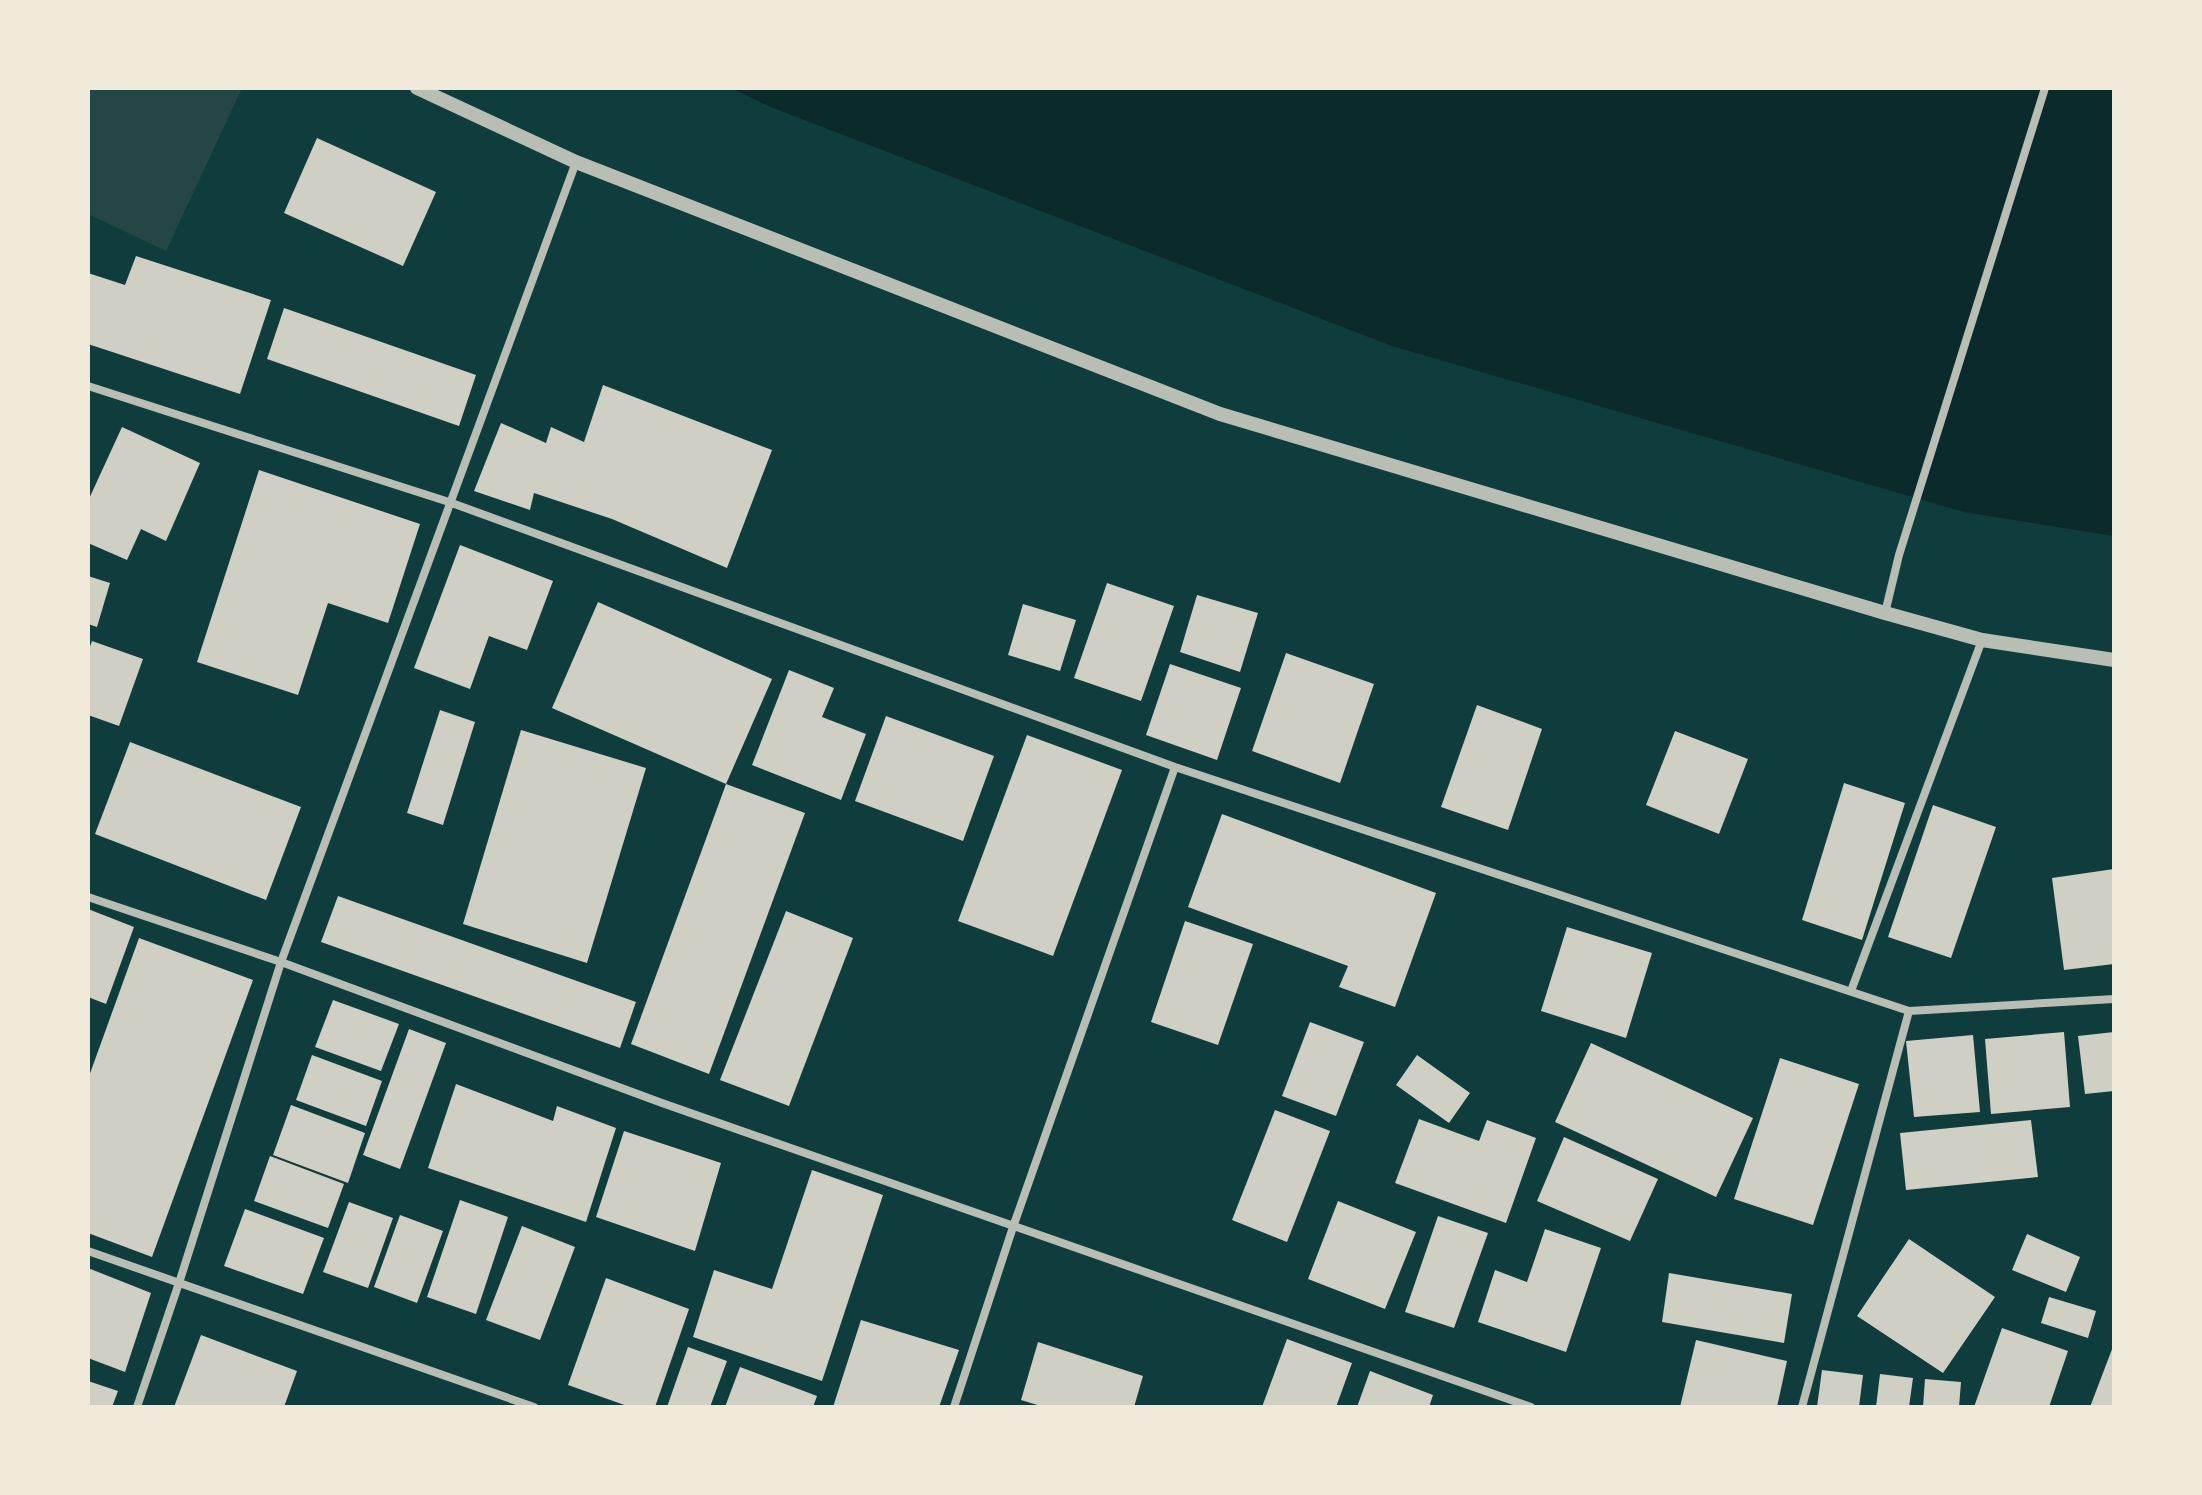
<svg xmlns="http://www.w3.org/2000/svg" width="2202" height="1495" font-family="Lora,serif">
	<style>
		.green { fill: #244646 }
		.water { fill: #0a2a2b }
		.building { fill: #cfcfc3 }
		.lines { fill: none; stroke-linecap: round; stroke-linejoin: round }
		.minor { stroke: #b8beb3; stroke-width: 8 }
		.tertiary { stroke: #b8beb3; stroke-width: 14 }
	</style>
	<rect width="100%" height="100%" fill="#0f3d3e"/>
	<path class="green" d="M89,88H242L166,251L88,214Z"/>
	<path class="water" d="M731,88H2114V536L1964,512L1392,346L768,106Z"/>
	<path class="building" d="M317,138L436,192L403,266L284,213Z
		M136,256L271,300L240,394L88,344V273L125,285Z
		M284,308L476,375L459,426L267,359Z
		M603,385L772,450L727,568L612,519L534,493L530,510L474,491L501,423L546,443L551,427L584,442Z
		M122,427L200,463L166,541L141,529L127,560L88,543V501Z
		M259,470L420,524L388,623L328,603L298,695L197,662Z
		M460,545L553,581L527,650L489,636L470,689L414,668Z
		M88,576L110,583L97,627L88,624Z
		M1107,583L1174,606L1141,701L1074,678Z
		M1197,595L1258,613L1240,672L1180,652Z
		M598,602L772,679L726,784L552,708Z
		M1023,604L1076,620L1060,671L1008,655Z
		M92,641L143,659L119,726L88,715V652Z
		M1286,653L1374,684L1340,783L1252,751Z
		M1170,664L1241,688L1217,760L1146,735Z
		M789,670L834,688L822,717L866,734L841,800L752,765Z
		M1477,705L1542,729L1508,830L1441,807Z
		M440,710L475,722L443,825L407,813Z
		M886,716L994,756L963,841L855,801Z
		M521,730L646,768L587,963L463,924Z
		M1675,731L1748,759L1719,834L1646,805Z
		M1027,735L1122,770L1053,956L958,921Z
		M130,742L301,807L266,900L95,834Z
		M1844,783L1905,803L1862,940L1802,920Z
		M726,784L805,813L709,1074L631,1044Z
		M1933,805L1996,827L1951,958L1888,937Z
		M1222,814L1436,893L1395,1007L1339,987L1348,966L1188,907Z
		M2114,869V964L2064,970L2052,878Z
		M338,896L636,1002L620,1048L321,942Z
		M88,909L134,927L106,1004L88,997Z
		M786,911L853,938L789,1106L720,1080Z
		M1185,921L1253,944L1218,1045L1151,1022Z
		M1567,927L1652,953L1626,1038L1541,1011Z
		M139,938L253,980L152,1257L88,1233V1079Z
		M333,1000L399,1024L381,1071L315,1047Z
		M1310,1022L1364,1042L1336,1116L1282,1096Z
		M409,1029L446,1043L400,1169L363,1155Z
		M2064,1032L2070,1107L1991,1114L1985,1039Z
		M2114,1032V1091L2085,1094L2078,1036Z
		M1973,1035L1980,1112L1914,1117L1906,1041Z
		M1591,1043L1753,1118L1716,1197L1555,1122Z
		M312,1055L382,1081L366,1126L296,1100Z
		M1417,1055L1470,1093L1449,1123L1396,1085Z
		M1780,1058L1859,1084L1813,1225L1734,1199Z
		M456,1084L553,1121L557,1106L616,1128L586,1222L428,1168Z
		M291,1105L365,1133L348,1183L273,1155Z
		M1275,1110L1330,1131L1287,1242L1232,1220Z
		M1419,1119L1479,1141L1487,1120L1536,1138L1506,1223L1395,1183Z
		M2031,1120L2038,1177L1906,1190L1900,1133Z
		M624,1131L721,1163L695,1251L596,1217Z
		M1564,1137L1658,1179L1630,1241L1537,1201Z
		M270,1156L344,1184L328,1228L254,1201Z
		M812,1170L883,1195L822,1381L693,1337L714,1270L772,1289Z
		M460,1200L508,1217L476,1314L427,1297Z
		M1338,1201L1416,1232L1385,1309L1308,1279Z
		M349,1202L393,1218L368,1288L323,1272Z
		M245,1209L324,1238L303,1294L224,1266Z
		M400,1215L443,1231L417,1303L374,1287Z
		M1438,1216L1488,1233L1454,1328L1405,1312Z
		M522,1226L575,1247L540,1340L486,1320Z
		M1545,1229L1601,1248L1566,1352L1478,1322L1495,1270L1527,1282Z
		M2027,1234L2080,1257L2066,1292L2012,1270Z
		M1909,1239L1995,1297L1943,1373L1857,1316Z
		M88,1268L151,1293L125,1372L88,1358Z
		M1669,1273L1792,1294L1784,1343L1662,1322Z
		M606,1278L689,1309L655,1407H630L568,1385Z
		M2049,1297L2096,1311L2088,1338L2041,1323Z
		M861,1320L959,1350L939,1407H833Z
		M2002,1328L2068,1351L2049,1407H1974Z
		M201,1335L297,1371L284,1407H174Z
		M1287,1339L1352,1363L1336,1407H1262Z
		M1696,1340L1787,1361L1777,1407H1680Z
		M1038,1342L1143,1376L1134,1407H1044L1021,1400Z
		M2114,1344V1407H2090Z
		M688,1347L727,1361L710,1407H667Z
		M740,1367L817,1396L813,1407H725Z
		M1822,1370L1863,1375L1859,1407H1817Z
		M1370,1371L1433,1395L1429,1407H1357Z
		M1880,1374L1913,1378L1909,1407H1876Z
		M1925,1379L1961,1382L1959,1407H1923Z
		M88,1381L118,1391L112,1407H88Z"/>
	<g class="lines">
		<path class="minor" d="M88,386L449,502L1175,767L1909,1011L2114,999
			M1885,613L1899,555L2045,88
			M88,897L281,962L662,1103L1531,1407
			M1851,991L1982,640
			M88,1251L534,1407
			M137,1407L179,1283L281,962L576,162
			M954,1407L1013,1227L1175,767
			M1802,1407L1909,1011"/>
		<path class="tertiary" d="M417,88L576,162L1220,414L1885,613L1982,640L2114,660"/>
	</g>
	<rect width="2202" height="1495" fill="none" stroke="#f1e9da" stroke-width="180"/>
</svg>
